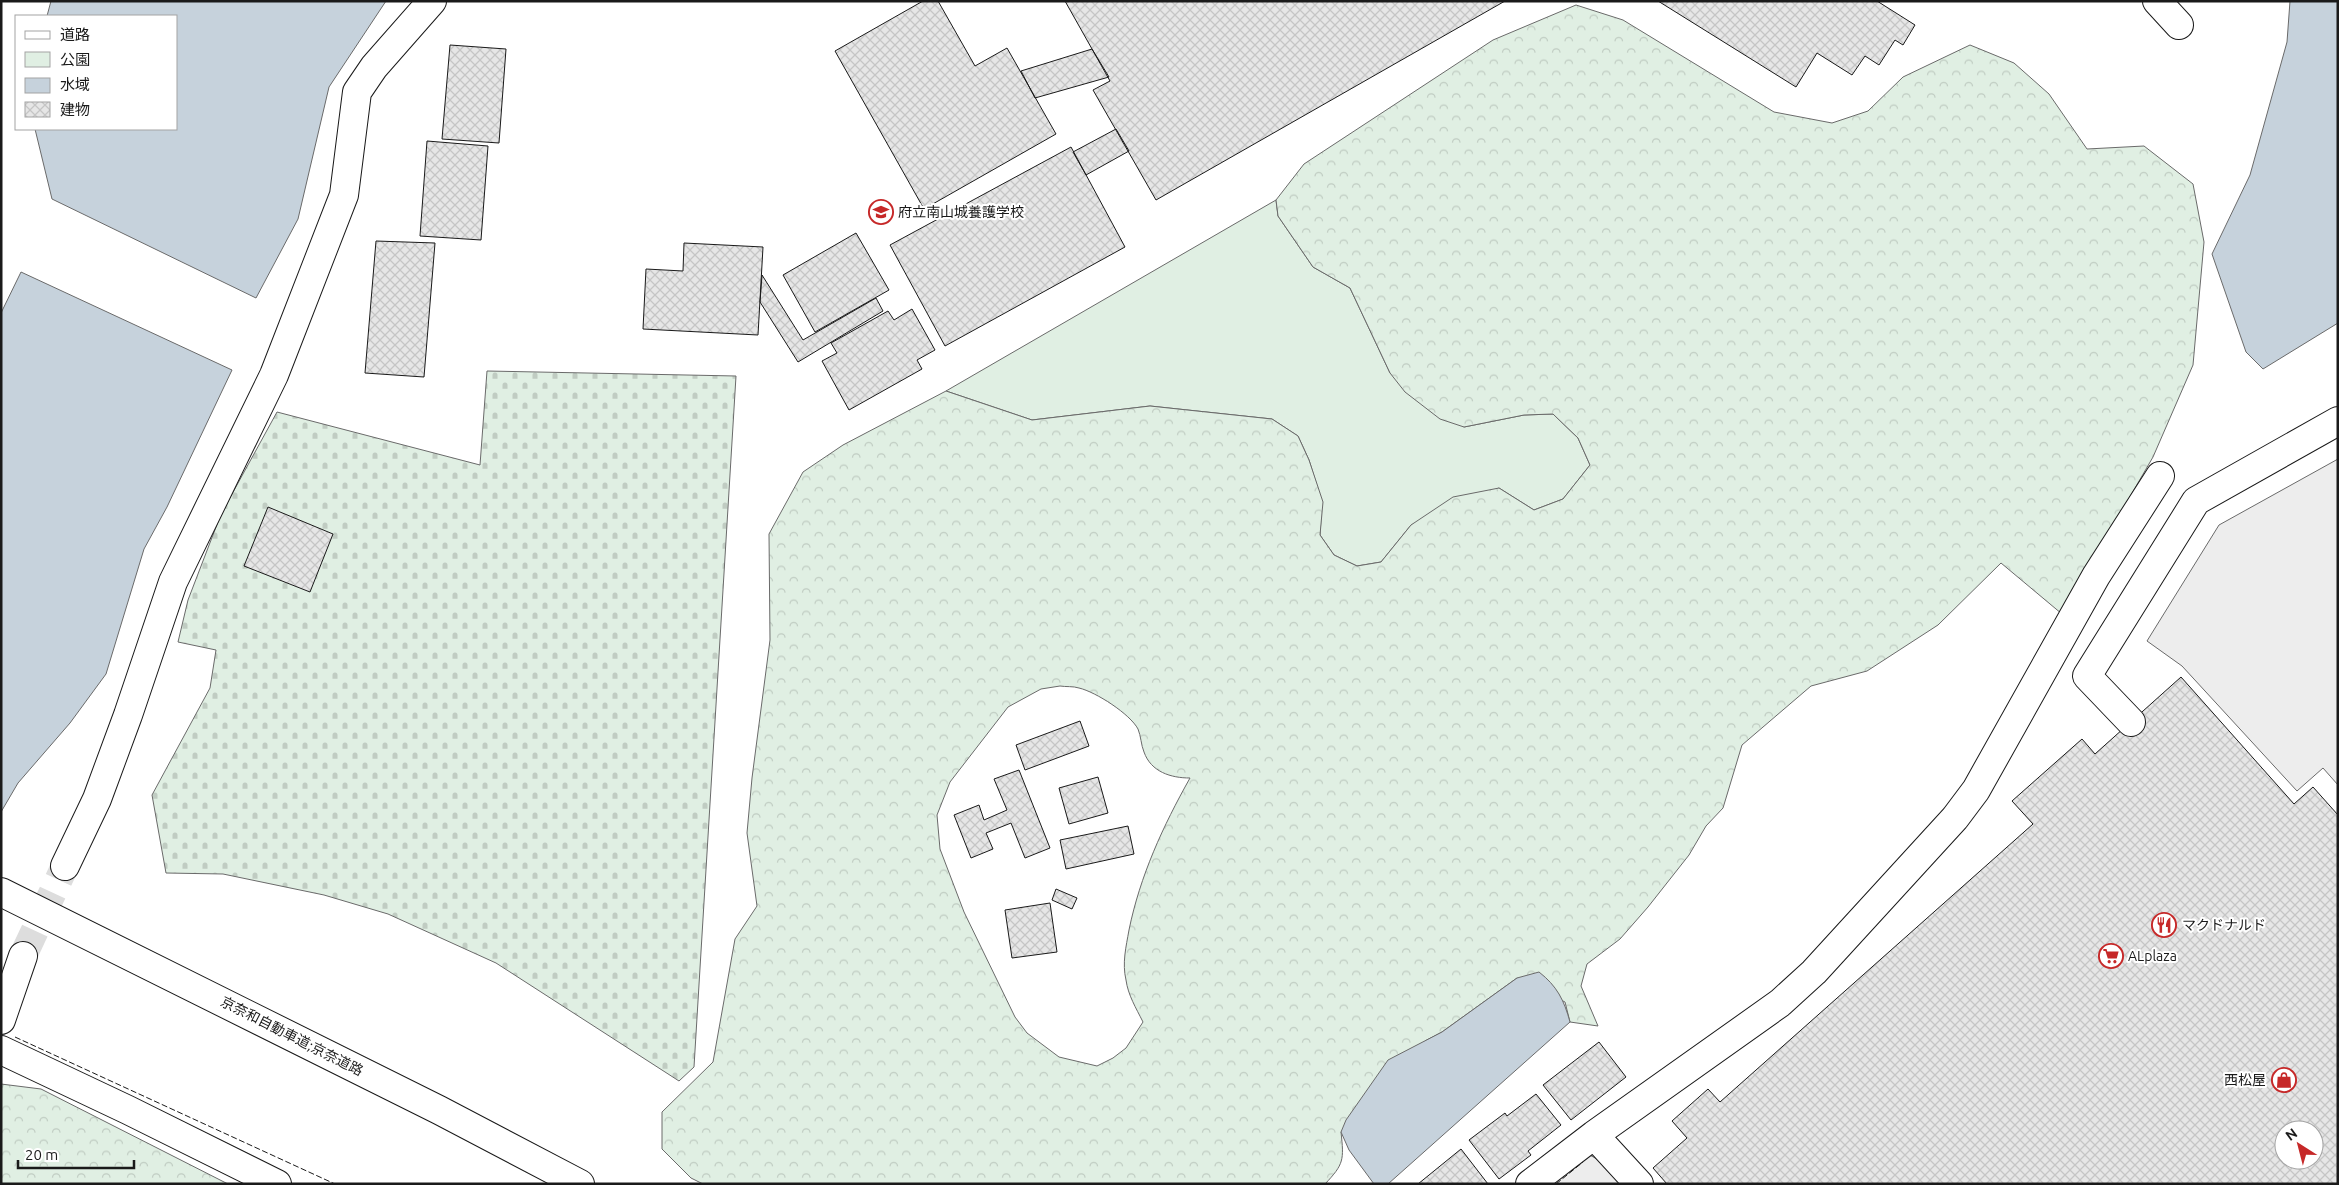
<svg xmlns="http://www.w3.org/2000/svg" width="2339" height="1185" font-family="Ubuntu,'Noto Sans JP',sans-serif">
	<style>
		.green { fill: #e0efe3; stroke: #6a6a6a }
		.forest { fill: url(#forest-crowns); stroke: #6a6a6a; fill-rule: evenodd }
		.cemetery { fill: url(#cemetery-stones); stroke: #6a6a6a }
		.parking { fill: #ededed; stroke: #6a6a6a }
		.water { fill: #c6d2dc; stroke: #6a6a6a }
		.building { fill: url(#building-cross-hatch); stroke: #1a1a1a; fill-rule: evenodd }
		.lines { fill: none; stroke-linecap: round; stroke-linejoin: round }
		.minor-tunnel { stroke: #ddd; stroke-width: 28; stroke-dasharray: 28 14; stroke-linecap: butt }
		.minor-casing { stroke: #1a1a1a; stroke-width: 30 }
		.highway-casing { stroke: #1a1a1a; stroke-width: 30 }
		.minor { stroke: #fff; stroke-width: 28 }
		.highway { stroke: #fff; stroke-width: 28 }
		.fence { stroke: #1a1a1a; stroke-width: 1; stroke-dasharray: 6 2.5; stroke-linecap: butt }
		.labels { text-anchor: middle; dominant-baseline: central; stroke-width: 4; stroke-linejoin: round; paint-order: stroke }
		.poi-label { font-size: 14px; fill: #1a1a1a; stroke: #fff; text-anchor: start }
		.street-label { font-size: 14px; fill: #1a1a1a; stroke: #fff }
	</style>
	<defs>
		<pattern id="forest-crowns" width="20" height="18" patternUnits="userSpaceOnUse" patternTransform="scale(1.25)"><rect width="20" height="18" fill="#e0efe3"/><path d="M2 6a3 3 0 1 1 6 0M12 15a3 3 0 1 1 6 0" fill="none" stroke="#c0ccc2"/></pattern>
		<pattern id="cemetery-stones" width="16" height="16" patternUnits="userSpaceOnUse" patternTransform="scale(1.25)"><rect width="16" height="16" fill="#e0efe3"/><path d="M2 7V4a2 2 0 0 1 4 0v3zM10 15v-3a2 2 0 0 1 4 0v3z" fill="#c0ccc2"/></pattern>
		<pattern id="building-cross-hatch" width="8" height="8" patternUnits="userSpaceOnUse" patternTransform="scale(1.25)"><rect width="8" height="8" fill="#e6e6e6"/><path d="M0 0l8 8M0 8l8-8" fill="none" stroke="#c5c5c5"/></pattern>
	</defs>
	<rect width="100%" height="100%" fill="#fff"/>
	<path class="green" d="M1276,200L1278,216L1313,267L1350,288L1390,373L1464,427L1524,415L1553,414L1578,438L1590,465L1563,499L1534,510L1499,488L1411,525L1381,562L1357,566L1334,555L1320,535L1322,502L1309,460L1298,436L1272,419L1150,406L1032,420L946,391Z"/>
	<path class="forest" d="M1576,5L1623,20L1774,112L1832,123L1868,111L1903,77L1970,45L2014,63L2049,94L2087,149L2144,146L2193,184L2204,242L2193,365L2153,457L2062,614L2001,563L1938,625L1867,671L1811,686L1742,745L1723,808L1706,826L1689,855L1648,907L1620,939L1587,964L1581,986L1598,1026L1570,1022L1565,1002L1517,978L1442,1032L1425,1041L1341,1132C1344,1160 1344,1164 1325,1184H703L691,1178L662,1149V1112L713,1062L735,939L757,906L747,833L752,778L770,640L769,534L803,472L843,445L946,391L1032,420L1150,406L1272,419L1298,436L1309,460L1323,502L1320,535L1334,555L1357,566L1381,562L1411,525L1453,497L1499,488L1534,510L1563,499L1590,465L1578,438L1553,414L1524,415L1464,427L1440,419L1405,392L1390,373L1350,288L1313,267L1278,216L1276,200L1304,164L1493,40ZM1060,686C1066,687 1073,686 1079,688C1096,692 1130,714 1138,729C1141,736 1141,745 1144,752C1151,772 1171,778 1190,778C1163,826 1140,876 1129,930C1126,947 1122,963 1126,980C1128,995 1136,1008 1143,1022L1126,1048L1113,1058L1097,1066L1059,1057L1027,1033L1015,1017L964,912L940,849L937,815L950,782L1008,707L1041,689Z
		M1,1084L41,1089L228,1184H1Z"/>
	<path class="cemetery" d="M487,371L736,376L694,1067L679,1081L496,963L388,914L324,895L223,874L166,873L152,795L210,688L216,650L178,642L188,600L221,514L277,412L480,465Z"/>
	<path class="parking" d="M2338,459V785L2323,768L2297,791L2182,666L2147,641L2219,525Z
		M1586,1153L1608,1165L1625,1184H1547Z"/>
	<path class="water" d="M51,1H386L329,87L298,219L256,298L52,199L35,129H176V16H47Z
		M2290,1H2338V323L2263,369L2246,352L2212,254L2250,175L2287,42Z
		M21,272L232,370L167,507L144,549L106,674L70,723L18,783L1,812V313Z
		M1539,972C1557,986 1564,1000 1570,1022L1388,1184H1374L1349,1150L1341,1132L1346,1120L1388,1060L1442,1032L1517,978Z"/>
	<path class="building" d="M923,1H938L975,66L1007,48L1056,134L924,209L835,51Z
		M1065,1H1505L1156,200L1093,90L1110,81Z
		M1658,1H1877L1915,25L1903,45L1895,40L1879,65L1865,56L1852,75L1817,53L1796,87Z
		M450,45L506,49L499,143L442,139Z
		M1092,49L1109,77L1035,98L1021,71Z
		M1116,129L1129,151L1086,175L1073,152Z
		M427,141L488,146L481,240L420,236Z
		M1071,147L1125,247L945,346L890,245Z
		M856,233L889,290L815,332L783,275Z
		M376,241L435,243L424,377L365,373Z
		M684,243L763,247L758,335L643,329L646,269L683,271Z
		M762,275L803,340L876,298L883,311L798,362L760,302Z
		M912,309L935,350L917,360L922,369L849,410L822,361L837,353L831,343L888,311L894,320Z
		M268,507L333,534L310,592L244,566Z
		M2181,677L2294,804L2313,787L2338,815V1184H1667L1653,1168L1687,1138L1672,1121L1708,1089L1720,1102L2033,824L2012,801L2082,739L2095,754ZM2284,1130H2314V1160H2284Z
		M1080,721L1089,746L1025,770L1016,745Z
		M1019,770L1050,848L1025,858L1011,823L986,833L993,849L971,858L954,815L979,805L984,820L1007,810L994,779Z
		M1098,777L1108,813L1069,824L1059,788Z
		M1128,826L1134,854L1066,869L1060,840Z
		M1056,889L1077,898L1072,909L1052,900Z
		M1050,903L1057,952L1012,958L1005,910Z
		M1599,1042L1626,1077L1571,1120L1543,1085Z
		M1536,1094L1561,1125L1528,1151L1531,1155L1499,1179L1469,1140L1505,1113L1507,1116Z
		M1461,1149L1488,1184H1418Z"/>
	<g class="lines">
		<path class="minor-tunnel" d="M23,956L65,866"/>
		<defs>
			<path id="minor" d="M2157,1L2179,25
				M2131,722L2087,676L2196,501L2338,421
				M65,866L97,799L128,715L173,582L274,375L344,195L357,92L374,67L432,1
				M1,1020L23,956
				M1,1050L128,1110L277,1184
				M1594,1135L1639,1184
				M1530,1184L1594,1135L1780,1003L1814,972L1955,818L1976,790L2096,576L2160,476"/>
			<path id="highway" d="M1,892L439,1110L580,1184"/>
		</defs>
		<use href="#minor" class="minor-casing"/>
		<use href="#highway" class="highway-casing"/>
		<use href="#minor" class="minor"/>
		<use href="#highway" class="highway"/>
		<path class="fence" d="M15,1037L335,1184
			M1556,1184L1583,1162"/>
	</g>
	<defs>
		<symbol id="school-ring" viewBox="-11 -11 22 22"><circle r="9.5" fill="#fff" stroke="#c62828" stroke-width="1.5"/><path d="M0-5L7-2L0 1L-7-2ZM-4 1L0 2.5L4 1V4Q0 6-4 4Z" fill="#c62828"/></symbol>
		<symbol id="restaurant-ring" viewBox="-11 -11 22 22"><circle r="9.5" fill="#fff" stroke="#c62828" stroke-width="1.5"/><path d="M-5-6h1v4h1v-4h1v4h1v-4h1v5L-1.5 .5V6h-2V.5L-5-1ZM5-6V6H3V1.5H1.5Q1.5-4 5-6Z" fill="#c62828"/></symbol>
		<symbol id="supermarket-ring" viewBox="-11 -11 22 22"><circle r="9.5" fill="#fff" stroke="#c62828" stroke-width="1.5"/><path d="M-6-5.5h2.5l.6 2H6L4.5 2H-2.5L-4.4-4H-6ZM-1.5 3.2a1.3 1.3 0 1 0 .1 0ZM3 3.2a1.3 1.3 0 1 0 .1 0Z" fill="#c62828"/></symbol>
		<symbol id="shop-ring" viewBox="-11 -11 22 22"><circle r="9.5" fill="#fff" stroke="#c62828" stroke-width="1.5"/><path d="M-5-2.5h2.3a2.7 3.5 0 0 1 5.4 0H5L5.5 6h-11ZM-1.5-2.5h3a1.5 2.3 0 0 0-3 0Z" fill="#c62828"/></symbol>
	</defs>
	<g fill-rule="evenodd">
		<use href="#school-ring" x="867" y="198" width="28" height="28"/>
		<use href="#restaurant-ring" x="2150" y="911" width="28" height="28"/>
		<use href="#supermarket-ring" x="2097" y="942" width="28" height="28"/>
		<use href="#shop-ring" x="2270" y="1066" width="28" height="28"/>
	</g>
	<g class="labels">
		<g class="poi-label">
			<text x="898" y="212">府立南山城養護学校</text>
			<text x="2182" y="925">マクドナルド</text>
			<text x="2128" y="956">ALplaza</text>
			<text x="2266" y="1080" text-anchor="end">西松屋</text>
		</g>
		<g class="street-label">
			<text transform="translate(292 1036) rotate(27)">京奈和自動車道;京奈道路</text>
		</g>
	</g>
	<rect width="2339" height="1185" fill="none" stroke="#1a1a1a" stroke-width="5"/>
	<rect x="15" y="15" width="162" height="115" fill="#ffffff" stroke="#a3a3a3"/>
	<rect x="25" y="31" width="25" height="8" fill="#ffffff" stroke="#a3a3a3"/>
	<text x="60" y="40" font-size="15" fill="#1a1a1a">道路</text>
	<rect x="25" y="52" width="25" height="15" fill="#e0efe3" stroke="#a3a3a3"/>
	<text x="60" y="65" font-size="15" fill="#1a1a1a">公園</text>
	<rect x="25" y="78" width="25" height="15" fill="#c6d2dc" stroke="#a3a3a3"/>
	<text x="60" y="90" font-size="15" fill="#1a1a1a">水域</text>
	<rect x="25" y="102" width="25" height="15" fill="url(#building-cross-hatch)" stroke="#a3a3a3"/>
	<text x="60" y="115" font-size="15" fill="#1a1a1a">建物</text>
	<g transform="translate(2299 1145) rotate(324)"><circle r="24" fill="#ffffff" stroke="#a3a3a3"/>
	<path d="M0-4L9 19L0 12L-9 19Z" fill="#c62828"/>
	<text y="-8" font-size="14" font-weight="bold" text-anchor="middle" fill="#1a1a1a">N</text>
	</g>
	<path d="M18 1160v8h116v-8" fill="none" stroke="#1a1a1a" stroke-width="2.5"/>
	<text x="25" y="1160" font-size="15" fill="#1a1a1a" stroke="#ffffff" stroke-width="4" paint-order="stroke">20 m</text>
</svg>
